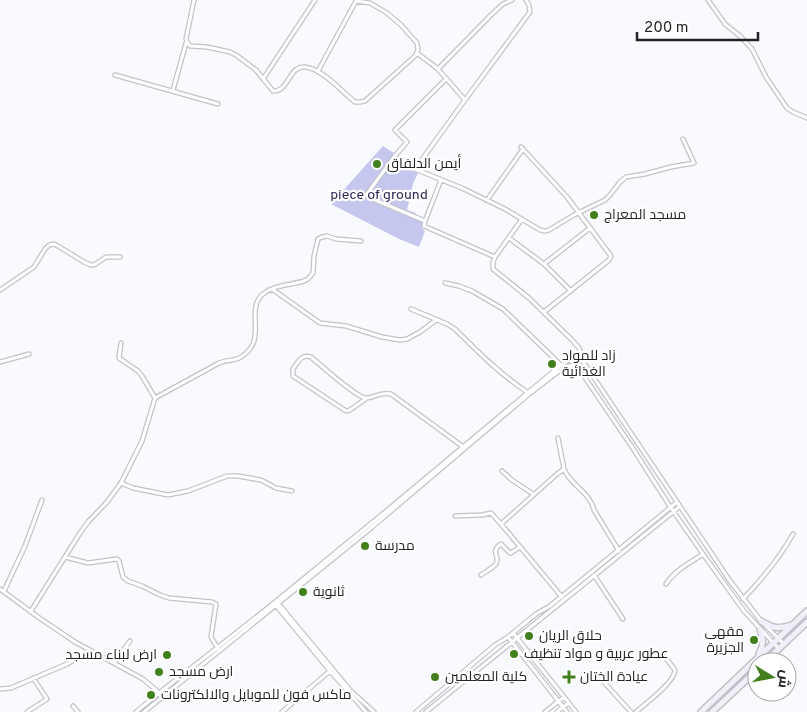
<svg xmlns="http://www.w3.org/2000/svg" width="807" height="712" font-family="Overpass,Cairo,sans-serif">
	<style>
		.forest { fill: #c5c7ee }
		.lines { fill: none; stroke-linecap: round; stroke-linejoin: round }
		.minor-casing { stroke: #c2c2c9; stroke-width: 5.5 }
		.secondary-casing { stroke: #c2c2c9; stroke-width: 8 }
		.minor { stroke: #fff; stroke-width: 3 }
		.secondary { stroke: #eff0fb; stroke-width: 5 }
		.poi-dot { fill: #427f1d; stroke: #fff; stroke-width: 2 }
		.labels { text-anchor: middle; dominant-baseline: central; stroke-width: 4.5; stroke-linejoin: round; paint-order: stroke }
		.poi-label { font-size: 14px; fill: #232326; stroke: #fff; text-anchor: start }
		.park-label { font-size: 14px; fill: #2c2859; stroke: #fff }
	</style>
	<rect width="100%" height="100%" fill="#f9fafe"/>
	<path class="forest" d="M383,146L411,164L410,168L412,171L418,173L413,184L407,210L416,213L414,218L424,222L421,228L425,231L419,247L399,239L331,204Z"/>
	<g class="lines">
		<defs>
			<path id="minor" d="M194,0L186,39L187,42L190,46L207,47L230,52L236,55L256,70L273,91C289,92 289,65 305,67C323,69 341,91 355,102H360L365,101L416,55L418,49L417,43L401,25L387,13L370,3L356,1
				M708,0L725,24L740,36L752,49L766,77L787,108L793,112L807,118
				M417,53L438,69L465,100
				M438,69L490,16L503,4L512,0
				M318,71L356,1
				M115,75L218,104
				M263,79L315,0
				M173,90L186,43
				M523,149L567,197L611,256L609,260L544,312
				M394,157L415,169L464,189L505,209L540,230L545,231L549,230L574,215L605,200L610,195L620,182L626,177L645,174L671,167L694,163L683,139
				M415,169L465,100L530,12L529,5L526,0
				M441,180L425,221L424,226L495,257
				M487,200L523,149L521,147
				M522,219L495,257L493,262V269L529,298L572,340L579,348L580,351V357L576,365
				M425,221L368,197L367,194L394,157L407,142L395,130L446,79
				M509,238L544,264L571,291
				M544,264L590,228
				M445,283L459,286L472,291L503,309L561,365
				M272,289L320,323L346,326L382,337L400,340L407,339L420,332L436,320
				M0,290L34,267L45,249L49,245L54,244L58,246L84,262L91,265H94L106,257H120
				M411,309L447,324L455,329C478,352 500,374 527,392
				M0,362L29,354
				M155,398L219,363C226,360 235,361 241,357C269,340 244,310 263,294C274,285 291,285 304,281L308,279L313,273L314,256L318,239L322,237L327,236L336,239L361,241
				M367,398L350,410L346,411L293,376V369C299,361 301,354 311,357C322,366 353,395 365,398C374,399 379,391 391,394L462,446
				M558,438L564,469
				M502,471L512,480L533,494
				M121,483L133,488L168,495L188,491L227,476H238L261,480L276,488L292,491
				M455,516L482,515L491,513L501,524L562,597
				M501,524L557,474L564,469C570,485 590,492 594,510L619,551
				M65,557L88,563L117,559L119,561L123,577L128,581L142,586L160,595L169,598L212,602L216,604L211,637L218,649
				M481,575C485,572 493,568 496,564C501,556 489,552 501,544L510,553H511L520,547
				M594,575L623,619
				M666,584C675,570 690,563 703,554
				M0,589L38,617L75,642L143,679L156,690L162,697
				M4,591L25,546L42,500
				M743,599C762,579 780,558 793,534
				M277,602L350,690L374,712
				M274,603L330,671L366,712
				M31,611L80,533L88,522L107,502L121,483L142,441L155,398L142,376L138,371L119,358L121,343
				M513,633L576,712
				M508,637L512,642L679,507
				M114,663L130,641
				M601,679L631,712
				M0,689L11,688L67,664L90,651
				M73,706L78,712
				M27,712L47,699L33,678
				M136,712L159,693L217,648L274,603L396,503L561,365L573,358L578,356L582,360L730,581L761,621L784,644
				M144,712L371,528L529,394L563,368L569,366L576,365L579,369L632,447L671,508L703,554L744,611L779,649
				M282,712L331,670
				M416,712L495,645L508,637L536,614L550,606L676,503
				M426,712L512,642L563,707L569,703
				M545,712L564,697
				M557,712L563,707L567,712
				M636,712C646,703 674,683 675,670L665,657"/>
			<path id="secondary" d="M761,621C774,629 778,629 792,625
				M759,654C764,645 763,639 760,629
				M765,662L807,622
				M701,712L807,611
				M712,712L757,670"/>
		</defs>
		<use href="#minor" class="minor-casing"/>
		<use href="#secondary" class="secondary-casing"/>
		<use href="#minor" class="minor"/>
		<use href="#secondary" class="secondary"/>
	</g>
	<g class="poi-dot">
		<circle cx="377" cy="164" r="5"/>
		<circle cx="594" cy="215" r="5"/>
		<circle cx="552" cy="364" r="5"/>
		<circle cx="365" cy="546" r="5"/>
		<circle cx="303" cy="592" r="5"/>
		<circle cx="529" cy="636" r="5"/>
		<circle cx="754" cy="640" r="5"/>
		<circle cx="514" cy="654" r="5"/>
		<circle cx="167" cy="655" r="5"/>
		<circle cx="159" cy="672" r="5"/>
		<circle cx="435" cy="677" r="5"/>
		<path d="M566.5 669.5h5v5h5v5h-5v5h-5v-5h-5v-5h5z"/>
		<circle cx="151" cy="695" r="5"/>
	</g>
	<g class="labels">
		<g class="poi-label">
			<text x="387" y="164">أيمن الدلفاق</text>
			<text x="604" y="215">مسجد المعراج</text>
			<text x="562" y="356">زاد للمواد<tspan x="562" dy="16">الغذائية</tspan></text>
			<text x="375" y="546">مدرسة</text>
			<text x="313" y="592">ثانوية</text>
			<text x="744" y="632" text-anchor="end">مقهي<tspan x="744" dy="16">الجزيرة</tspan></text>
			<text x="539" y="636">حلاق الريان</text>
			<text x="524" y="654">عطور عربية و مواد تنظيف</text>
			<text x="157" y="655" text-anchor="end">ارض لبناء مسجد</text>
			<text x="169" y="672">ارض مسجد</text>
			<text x="445" y="677">كلية المعلمين</text>
			<text x="580" y="677">عيادة الختان</text>
			<text x="161" y="695">ماكس فون للموبايل والالكترونات</text>
		</g>
		<g class="park-label">
			<text x="379" y="195">piece of ground</text>
		</g>
	</g>
	<g transform="translate(772 677) rotate(100)"><circle r="24" fill="#ffffff" stroke="#a7a7a8"/>
	<path d="M0-4L9 19L0 12L-9 19Z" fill="#427f1d"/>
	<text y="-8" font-size="14" font-weight="bold" text-anchor="middle" fill="#232326">ش</text>
	</g>
	<path d="M637 32v8h121v-8" fill="none" stroke="#232326" stroke-width="2.5"/>
	<text x="644" y="32" font-size="15" fill="#232326" stroke="#ffffff" stroke-width="4" paint-order="stroke">200 m</text>
</svg>
